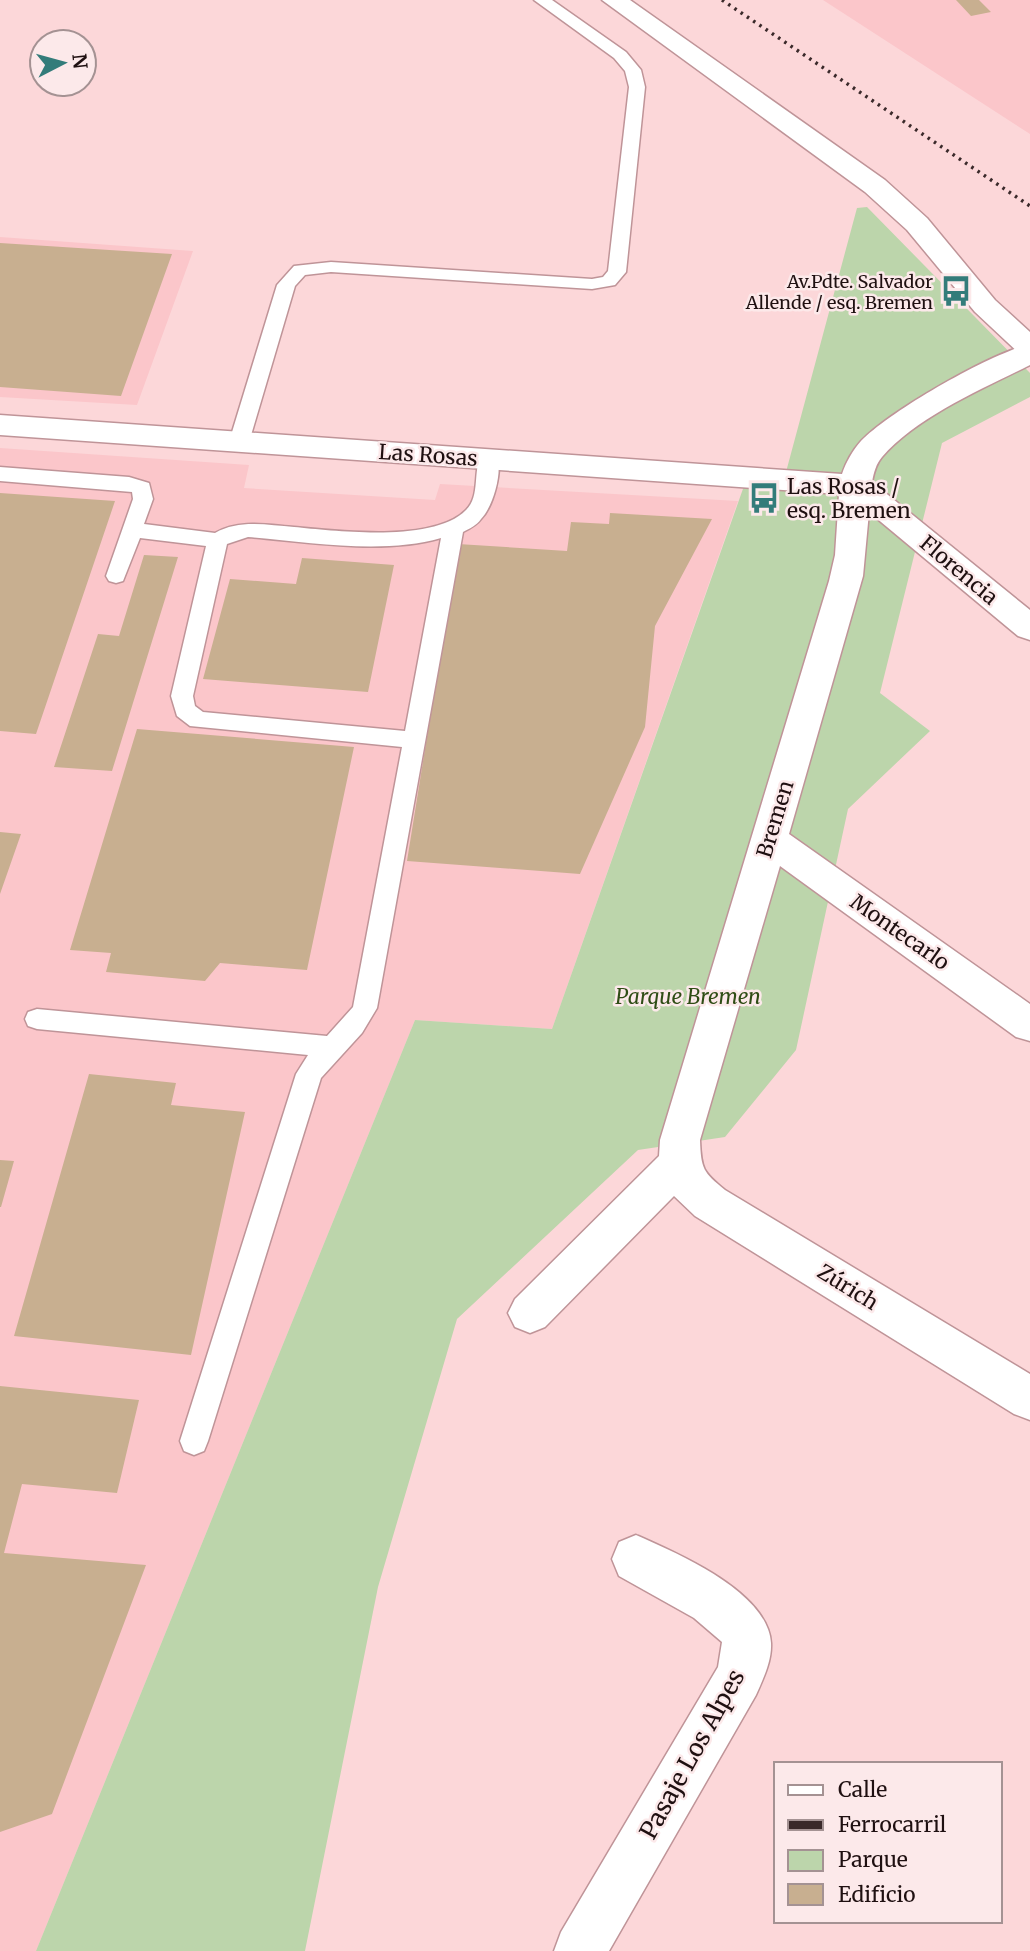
<svg xmlns="http://www.w3.org/2000/svg" width="1030" height="1951" font-family="Merriweather,serif">
	<style>
		.built { fill: #fbc6ca }
		.green { fill: #bcd5ab }
		.building { fill: #c8af90 }
		.lines { fill: none; stroke-linecap: round; stroke-linejoin: round }
		.lane-casing { stroke: #bf9498; stroke-width: 3 }
		.street-casing { stroke: #bf9498; stroke-width: 3 }
		.secondary-casing { stroke: #bf9498; stroke-width: 3 }
		.lane { fill: #fff; fill-rule: evenodd }
		.street { fill: #fff; fill-rule: evenodd }
		.secondary { fill: #fff; fill-rule: evenodd }
		.rail { stroke: #3a292a; stroke-width: 3.5; stroke-dasharray: 2.5 5; stroke-linecap: butt }
		.labels { text-anchor: middle; dominant-baseline: central; stroke-width: 5; stroke-linejoin: round; paint-order: stroke }
		.far-poi-label { font-size: 18px; fill: #1f1011; stroke: #fce9ea; text-anchor: end }
		.street-label { font-size: 21px; fill: #1f1011; stroke: #fce9ea }
		.poi-label { font-size: 21px; fill: #1f1011; stroke: #fce9ea; text-anchor: start }
		.park-label { font-size: 21px; font-style: italic; fill: #2f4d15; stroke: #fce9ea }
		.near-street-label { font-size: 24px; fill: #1f1011; stroke: #fce9ea }
	</style>
	<rect width="100%" height="100%" fill="#fcd7d9"/>
	<path class="built" d="M823,0H1030V134Z
		M0,237L193,251L137,405L0,397Z
		M0,448L249,465L244,488L435,500L440,484L738,501L552,1029L415,1020L36,1951H0Z"/>
	<path class="green" d="M867,207L1030,373V397L942,443L880,693L930,731L848,809L796,1050L725,1137L638,1150L457,1319L378,1587L305,1951H36L415,1020L552,1029L750,469L786,472L857,208Z"/>
	<path class="building" d="M956,0H979L991,12L971,16Z
		M0,243L172,254L121,396L0,387Z
		M0,493L115,501L36,734L0,731Z
		M610,513L712,519L655,626L645,727L580,874L407,861L458,544L567,551L571,522L609,524Z
		M144,555L178,557L112,771L54,767L98,634L119,636Z
		M302,558L394,565L368,692L203,679L230,579L296,584Z
		M137,729L354,747L307,970L220,963L205,981L106,972L111,953L70,950Z
		M0,832L21,834L0,894Z
		M89,1074L176,1083L171,1105L245,1112L191,1355L14,1336Z
		M0,1160L14,1161L1,1207H0Z
		M0,1386L139,1400L117,1493L22,1484L4,1553L146,1565L52,1814L0,1832Z"/>
	<g class="lines">
		<defs>
			<path id="lane" d="M534,0H552L626,52L641,70L645,87L626,272L615,285L592,289L331,272L305,275L295,286L249,442L246,447H232L229,442L277,285L294,266L331,262L592,279L603,277L608,271L629,87L625,71L614,58Z
				M489,453L496,454C504,469 493,507 481,519C477,525 469,529 463,532L377,1008L362,1033L321,1078L208,1441L204,1451L194,1455L184,1451L180,1441L296,1074L308,1055L37,1029L28,1026L25,1019L28,1012L37,1009L327,1036L353,1007L402,747L190,726L177,716L171,696L206,546L140,538L123,581L116,583L109,581L106,576L133,499L132,492L0,481V467L129,477L149,483L153,499L144,524L215,533C239,519 267,525 294,527C336,531 434,543 466,510C481,496 472,470 482,454ZM248,537C307,542 383,555 441,538L405,731L203,712L195,706L193,696L227,544Z"/>
			<path id="street" d="M1030,344V365C984,388 916,417 882,457C876,464 874,472 872,482L1030,610V640L1018,636L869,512L863,576L789,834L1030,1004V1041L1016,1037L780,866L700,1140C701,1169 703,1172 725,1190L1030,1374V1420L1014,1414L695,1216L674,1196L545,1327L530,1333L515,1327L508,1313L515,1299L659,1156L660,1140L829,581L835,555L839,494L0,435V415L842,474C846,462 853,450 861,441C890,411 989,354 1030,344Z
				M636,1535C677,1553 768,1592 771,1643C772,1661 763,1679 756,1695L609,1951H554L561,1932L718,1667L722,1642L694,1618L619,1576L612,1559L619,1542Z"/>
			<path id="secondary" d="M602,0H630L885,180L927,218L995,300L1030,332V357L1020,354L975,312L907,230L865,192Z"/>
		</defs>
		<use href="#lane" class="lane-casing"/>
		<use href="#street" class="street-casing"/>
		<use href="#secondary" class="secondary-casing"/>
		<use href="#lane" class="lane"/>
		<use href="#street" class="street"/>
		<use href="#secondary" class="secondary"/>
		<path class="rail" d="M722,0L1030,206"/>
	</g>
	<defs>
		<symbol id="bus-bare" viewBox="-9 -9 18 18"><path d="M-5-6H5V4H4V6H2V4H-2V6H-4V4H-5ZM-3.5-4V0h7V-4ZM-3.5 1.2v1.5H-2V1.2ZM2 1.2v1.5H3.5V1.2Z" fill="#337c7a" stroke="#fce9ea" stroke-width="2.5" paint-order="stroke"/></symbol>
	</defs>
	<g fill-rule="evenodd">
		<use href="#bus-bare" x="934" y="269" width="44" height="44"/>
		<use href="#bus-bare" x="742" y="476" width="44" height="44"/>
	</g>
	<g class="labels">
		<g class="far-poi-label">
			<text x="933" y="281">Av.Pdte. Salvador<tspan x="933" dy="21">Allende / esq. Bremen</tspan></text>
		</g>
		<g class="street-label">
			<text transform="translate(428 455) rotate(4)">Las Rosas</text>
			<text transform="translate(959 570) rotate(40)">Florencia</text>
			<text transform="translate(775 819) rotate(-73)">Bremen</text>
			<text transform="translate(900 932) rotate(35)">Montecarlo</text>
			<text transform="translate(848 1287) rotate(32)">Zúrich</text>
		</g>
		<g class="poi-label">
			<text x="787" y="486">Las Rosas /<tspan x="787" dy="24">esq. Bremen</tspan></text>
		</g>
		<g class="park-label">
			<text x="688" y="996">Parque Bremen</text>
		</g>
		<g class="near-street-label">
			<text transform="translate(692 1754) rotate(-61)">Pasaje Los Alpes</text>
		</g>
	</g>
	<rect x="774" y="1762" width="228" height="161" fill="#fce9ea" stroke="#a49293" stroke-width="2"/>
	<rect x="788" y="1785" width="35" height="10" fill="#ffffff" stroke="#a49293" stroke-width="2"/>
	<text x="838" y="1797" font-size="21" fill="#1f1011">Calle</text>
	<rect x="788" y="1820" width="35" height="10" fill="#3a292a" stroke="#a49293" stroke-width="2"/>
	<text x="838" y="1832" font-size="21" fill="#1f1011">Ferrocarril</text>
	<rect x="788" y="1850" width="35" height="21" fill="#bcd5ab" stroke="#a49293" stroke-width="2"/>
	<text x="838" y="1867" font-size="21" fill="#1f1011">Parque</text>
	<rect x="788" y="1884" width="35" height="21" fill="#c8af90" stroke="#a49293" stroke-width="2"/>
	<text x="838" y="1902" font-size="21" fill="#1f1011">Edificio</text>
	<g transform="translate(63 63) rotate(84)"><circle r="33" fill="#fce9ea" stroke="#a49293" stroke-width="2"/>
	<path d="M0-5L12 26L0 18L-12 26Z" fill="#337c7a"/>
	<text y="-10" font-size="19" font-weight="bold" text-anchor="middle" fill="#1f1011">N</text>
	</g>
</svg>
